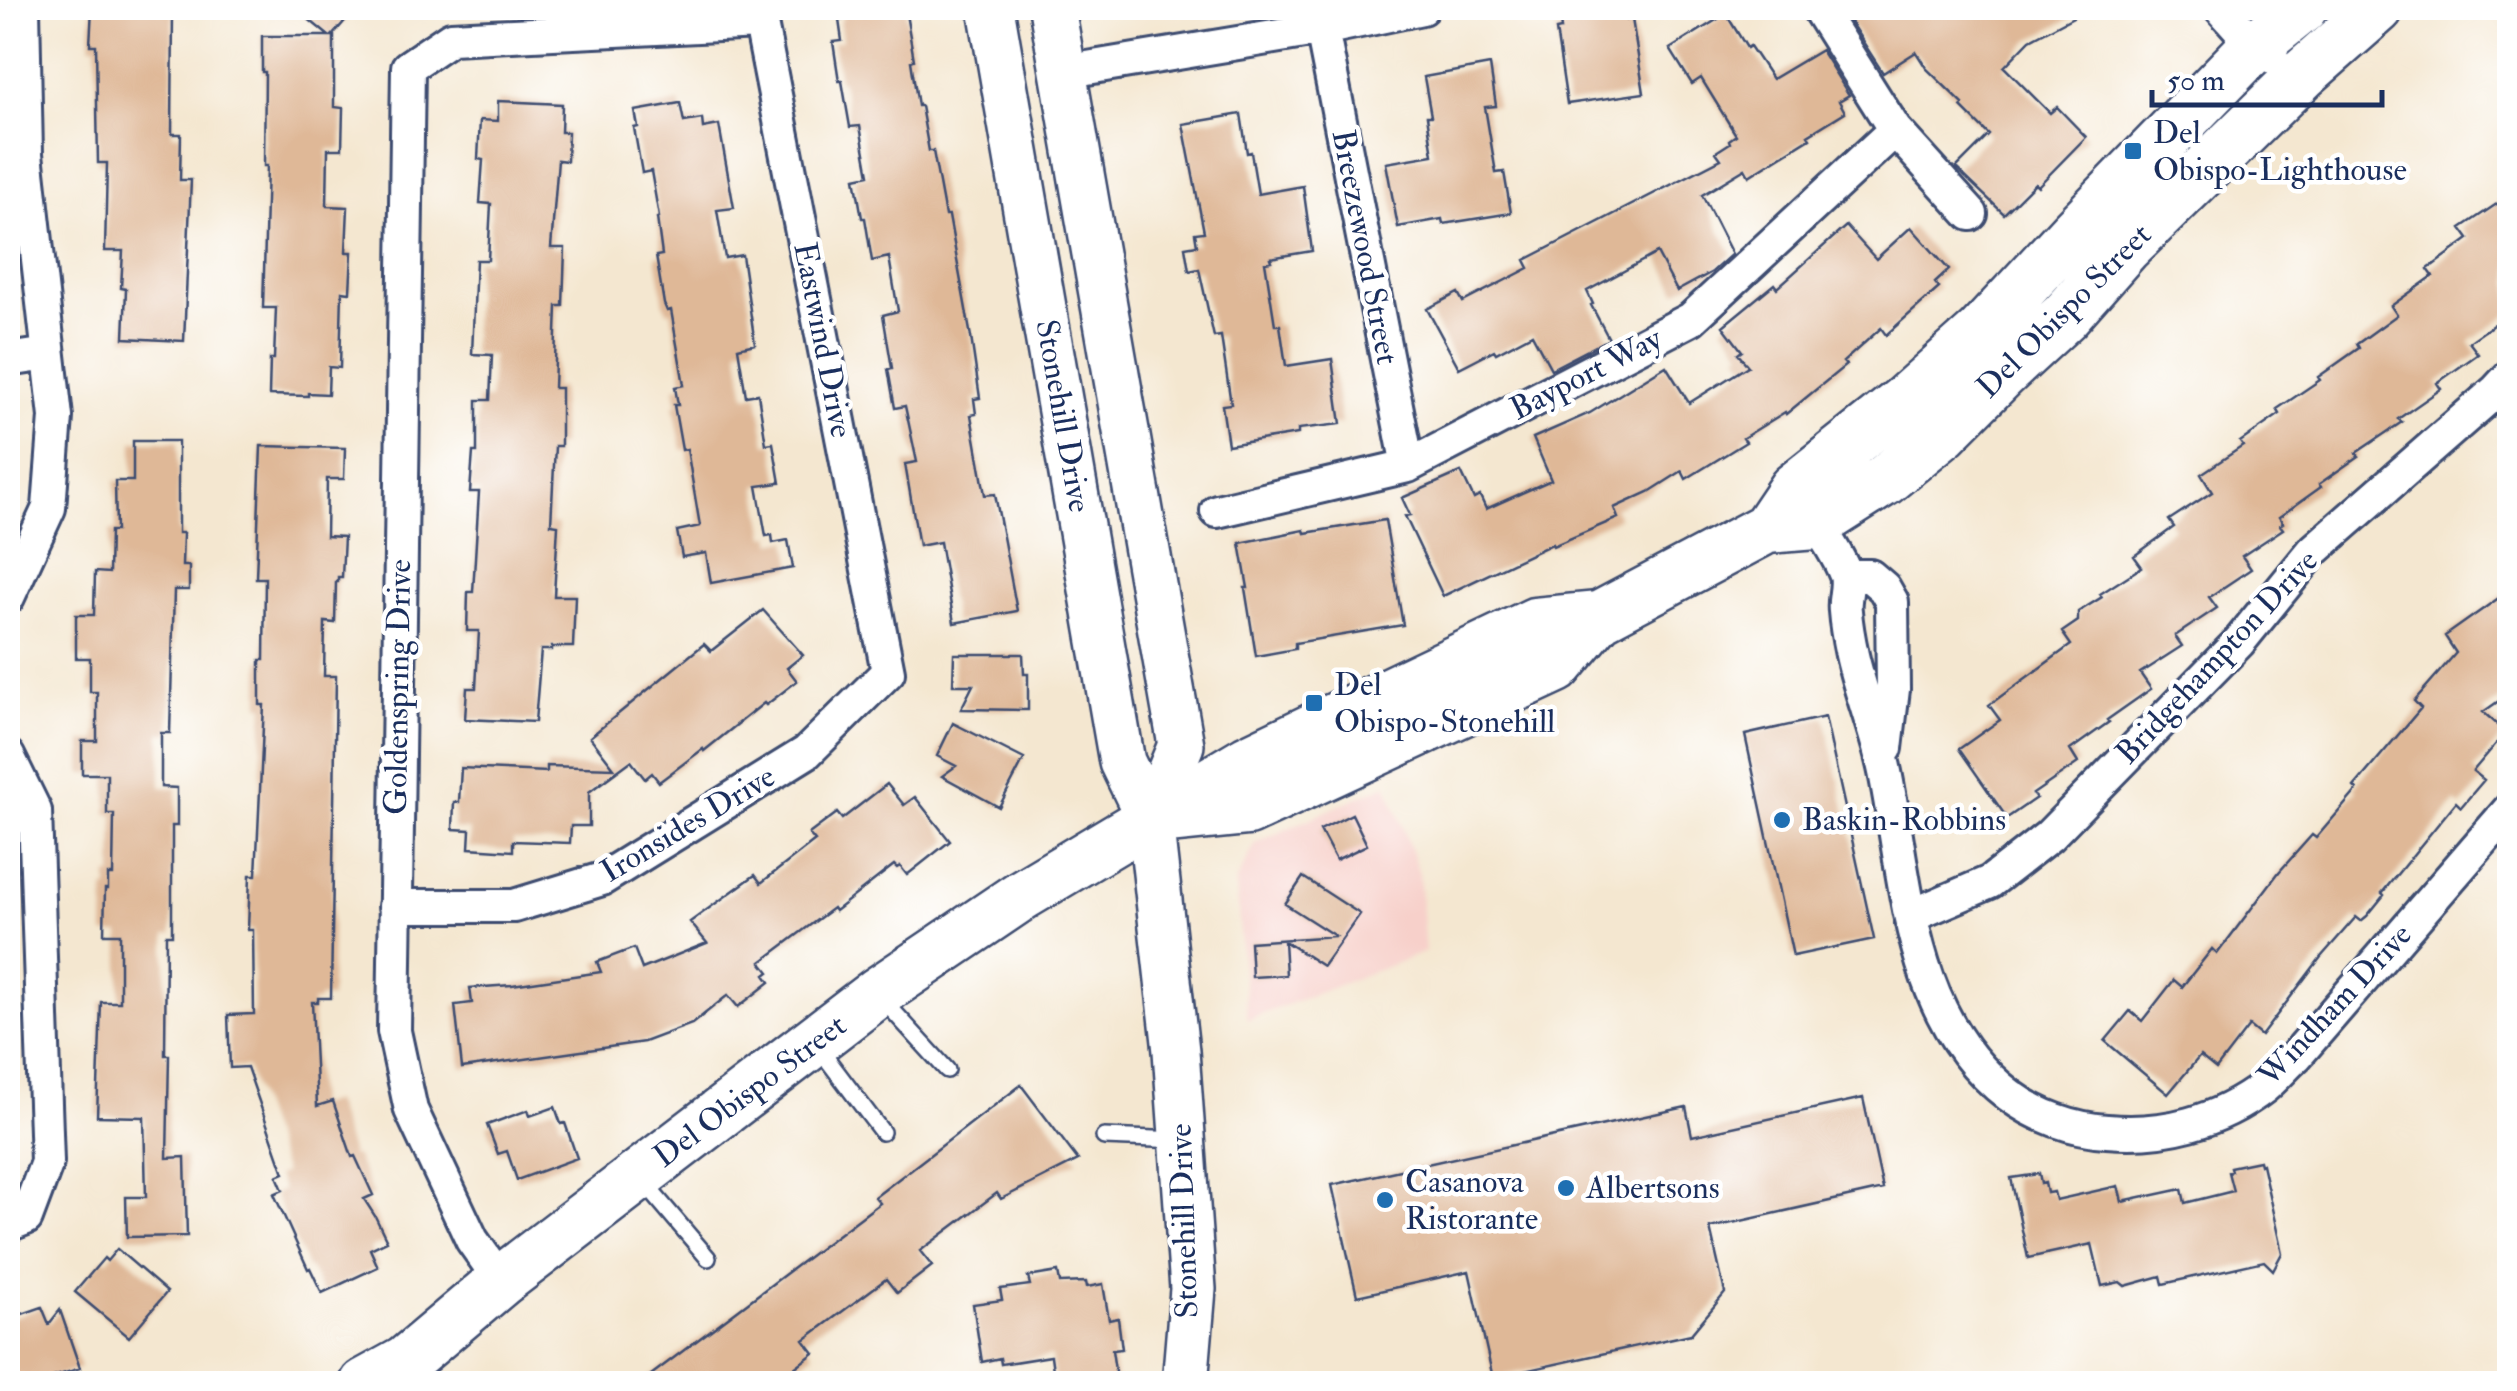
<svg xmlns="http://www.w3.org/2000/svg" width="2517" height="1391" font-family="'IM FELL Double Pica',serif">
	<style>
		.built { fill: #f7d0ca }
		.building { fill: #dfb897 }
		.lines { fill: none; stroke-linecap: round; stroke-linejoin: round }
		.lane-casing { stroke: #3c4b6f; stroke-width: 20 }
		.street-casing { stroke: #3c4b6f; stroke-width: 38 }
		.secondary-casing { stroke: #3c4b6f; stroke-width: 50 }
		.primary-casing { stroke: #3c4b6f; stroke-width: 55 }
		.lane { stroke: #fff; stroke-width: 15 }
		.street { stroke: #fff; stroke-width: 32 }
		.secondary { stroke: #fff; stroke-width: 45 }
		.primary { stroke: #fff; stroke-width: 50 }
		.poi-dot { fill: #1f6fb2; stroke: #fff; stroke-width: 4 }
		.labels { text-anchor: middle; dominant-baseline: central; stroke-width: 9; stroke-linejoin: round; paint-order: stroke }
		.poi-label { font-size: 32px; fill: #1b2f5e; stroke: #fff; text-anchor: start }
		.street-label { font-size: 32px; fill: #1b2f5e; stroke: #fff }
	</style>
	<rect width="100%" height="100%" fill="#fff"/>
	<filter id="ink" filterUnits="userSpaceOnUse"><feTurbulence type="fractalNoise" baseFrequency=".01" numOctaves="2"/><feDisplacementMap in="SourceGraphic" scale="20" xChannelSelector="R" yChannelSelector="G"/><feConvolveMatrix kernelMatrix="1 2 1 2 8 2 1 2 1" color-interpolation-filters="sRGB"/></filter>
	<filter id="wash" filterUnits="userSpaceOnUse"><feTurbulence type="fractalNoise" baseFrequency=".0048" numOctaves="4" result="noise"/><feDisplacementMap in="SourceGraphic" scale="40" xChannelSelector="R" yChannelSelector="G"/><feGaussianBlur stdDeviation="2.25" result="paint"/><feColorMatrix in="noise" values="0 0 0 0 0 0 0 0 0 0 0 0 0 0 0 0 0 1.4 0 .05"/><feComposite in="paint" operator="in"/></filter>
	<g filter="url(#wash)">
		<rect width="100%" height="100%" fill="#f4e7d0"/>
		<path class="built" d="M1387,784L1419,873L1425,952L1247,1020L1236,882L1256,843Z"/>
		<g id="blocks">
			<path class="building" d="M92,8L173,10L172,134H181L180,180H191L184,341L124,338L126,289L121,288L123,251H105L107,163H98L96,45H90Z
				M295,8H356L332,36H334V107L343,108L342,149H328L327,206L348,207L346,252H352L350,292L342,291L340,368L329,367L328,394L308,393V396L269,395L270,359H274L276,308H263L267,166H264L265,72H262V36H329Z
				M840,8H905L914,60L911,61L918,106H921L929,151H933L945,216H949L971,337L980,398L974,399L976,414L971,415L985,495L995,494L1017,611L954,623L940,542L919,546L905,464L917,462L905,406L895,408L888,369L892,368L883,315L898,311L889,257L872,261L865,218H862L855,178L869,175L860,126L850,127L842,81H839L833,42L842,41L839,20H842Z
				M1558,8H1624L1626,20L1632,19L1644,93L1567,104L1556,30L1561,29Z
				M1862,8H2090L2030,40L2004,67L2050,113L2057,107L2086,137L2038,186L2035,183L2004,214L1956,168L1989,135L1961,107L1963,104L1926,68L1916,52L1883,73L1847,17Z
				M1726,14L1747,48L1750,46L1772,79L1821,50L1849,95L1839,101L1845,112L1808,135L1810,138L1749,176L1745,169L1702,195L1732,254L1712,272L1677,291L1657,253L1587,291L1593,304L1591,305L1609,339L1551,369L1532,334L1496,353L1494,350L1459,368L1427,309L1458,293L1463,302L1529,268L1525,260L1721,159L1716,152L1730,143L1729,140L1736,135L1701,78L1692,84L1670,49Z
				M1490,65L1496,106L1485,107L1496,173L1504,172L1511,213L1443,224L1442,219L1398,227L1386,163L1433,155L1427,116H1431L1424,77Z
				M498,101L562,104L561,132H568L567,161L558,160L551,248H565L563,306H557L554,388H561V446H555L551,524L558,525L554,596H575L573,647H552V650H541L535,722L465,719L467,688H476L479,631H467L468,592H473L479,492H470L473,452H477V400H490L492,355L472,354L476,260H488L491,204L480,203L483,160L478,159L480,120L498,121Z
				M680,103L684,122L702,119L703,128L719,125L734,208L717,210L725,258L742,255L755,344L738,348L746,396L758,394L766,444L773,443L780,483L757,486L766,536L772,535L773,543L788,540L793,568L711,583L706,553L682,557L677,531L700,526L687,449L682,450L674,405H678L675,387L684,385L671,310L667,311L664,304L656,256L662,255L657,218L659,217L651,171L642,173L634,128L638,127L635,111Z
				M1241,114L1247,153L1251,152L1258,194L1303,186L1312,251L1270,258L1271,261L1265,262L1275,325H1280L1286,366L1332,359L1341,424L1298,429V434L1228,445L1222,405L1231,404L1221,336L1214,337L1199,269L1189,271L1185,247L1197,245L1195,233L1204,232L1183,124Z
				M2510,195V313L2469,342L2478,354L2437,383L2441,389L2398,419L2402,422L2356,453L2359,456L2319,484L2321,487L2279,517L2283,523L2280,525L2283,529L2242,556L2251,569L2209,597L2217,608L2175,636L2182,646L2140,673L2151,689L2107,720L2109,722L2070,750L2078,763L2033,794L2036,798L2007,818L1959,749L2000,720L1989,705L2071,645L2062,632L2078,621V612L2102,597L2100,594L2142,567L2134,556L2174,527L2169,520L2212,492L2201,474L2243,446L2240,442L2280,414L2277,409L2320,380L2318,377L2359,348L2357,344L2397,315L2391,306L2433,276L2428,269L2469,239L2461,228Z
				M1846,226L1876,259L1911,227L1949,270L1935,283L1939,288L1886,335L1881,328L1843,362L1846,365L1786,414L1785,412L1743,438L1746,442L1686,479L1682,471L1649,492L1614,508L1618,518L1553,546L1552,544L1443,596L1405,516L1410,515L1402,498L1461,472L1474,499L1480,496L1486,509L1551,480L1533,438L1590,413L1666,366L1689,403L1748,366L1738,354L1742,351L1723,326L1774,284L1777,288Z
				M133,441H178V533H183L182,566H189V590H174L170,733H161V787L177,788V826H172V935H166L165,1055H169L167,1158L185,1157L187,1236L127,1237L126,1197H146L144,1117L97,1116L101,1002H120V934H104L105,889H108V875H113L114,814H107V774H82V741H97V692H90V658H76V615H94L95,572L109,573L110,531H116L115,481H133Z
				M261,446L345,448L344,479H327L326,536L344,537L342,577H338V582H336L335,623L325,622L324,676H336L331,998H318V1002H312L317,1106L333,1101L352,1157L355,1156L373,1195L364,1199L375,1216L387,1241L370,1249L378,1267L322,1293L310,1268L308,1269L274,1194L283,1190L277,1176L284,1173L247,1067L230,1068L228,1015L254,1014L253,930H248L250,875H256L264,705H260V660H264L265,578H256Z
				M1385,520L1403,625L1295,643V649L1256,656L1245,588H1248L1240,543L1304,530L1305,533Z
				M2510,590V693L2483,712L2506,732L2473,771L2484,780L2461,807L2456,802L2382,893L2384,895L2367,916L2361,921L2356,917L2321,957L2261,1036L2249,1026L2216,1069L2200,1056L2168,1094L2105,1041L2130,1011L2142,1021L2174,980L2182,987L2212,949L2217,954L2279,872L2312,835L2316,838L2357,790L2354,787L2421,708L2414,701L2456,653L2445,636Z
				M763,610L803,655L787,668L797,681L766,705L764,703L704,751L703,749L659,782L652,773L645,779L631,761L589,792V826H571L570,843L513,841V851L469,848L470,830L453,829L454,802H459L461,768L547,772V766L614,768L590,737L704,644L711,651Z
				M954,654H1023L1024,674H1028V710L961,709L973,685H953Z
				M1825,717L1874,939L1793,956L1745,735Z
				M953,723L1024,759L999,807L942,776L956,766L937,756Z
				M887,784L904,805L915,797L950,841L907,875L900,866L897,868L894,865L835,911L833,908L761,962L769,972L765,975L770,982L738,1007L728,995L692,1024L644,1042L462,1068L455,1005L472,1003L470,988L512,985L601,972L597,962L634,948L642,969L707,943L690,922L755,875L761,883L815,841L809,834L837,813L842,819Z
				M1352,814L1367,845L1336,860L1320,830Z
				M1303,877L1360,914L1323,966L1284,941L1286,975L1252,977L1250,942L1335,936L1285,904Z
				M1021,1085L1078,1160L1001,1199L997,1193L920,1251L932,1266L897,1293L886,1279L804,1340L814,1353L773,1384H639L880,1203L875,1197Z
				M1863,1098L1883,1189L1710,1228L1725,1293L1691,1334L1493,1378L1469,1271L1357,1296L1332,1185L1686,1107L1692,1136Z
				M555,1107L561,1124L565,1123L577,1158L517,1180L507,1151L498,1154L487,1125L528,1110L530,1116Z
				M2259,1161L2260,1165L2262,1164L2282,1253L2273,1270L2264,1261L2163,1284L2161,1276L2125,1286L2120,1282L2102,1286L2092,1244L2028,1258L2011,1178L2039,1174L2041,1184L2045,1183L2047,1193L2054,1192L2056,1200L2118,1186L2122,1202L2182,1189L2185,1203L2233,1191L2228,1172L2231,1171L2230,1167Z
				M117,1249L167,1292L129,1337L75,1292L104,1258L107,1261Z
				M1058,1272L1060,1283L1086,1282L1087,1287L1103,1284L1109,1320L1118,1318L1122,1349L1112,1350L1117,1384H1055L1051,1356L1001,1364L1000,1358L982,1362L973,1304L1002,1300L1000,1289L1030,1285L1028,1277Z
				M42,1307L49,1324L60,1310L80,1368L33,1384H8V1319Z"/>
		</g>
	</g>
	<g filter="url(#ink)">
		<use href="#blocks" fill-opacity="0" stroke="#3c4b6f" stroke-width="2.5"/>
		<g class="lines">
			<defs>
				<path id="lane" d="M883,1000L947,1070
					M818,1047L882,1132
					M1104,1137L1180,1140
					M641,1179L708,1258"/>
				<path id="street" d="M1818,8L1895,130L1971,214
					M2221,8L2255,46L2272,57
					M1322,29L1408,466
					M1063,72L1322,29L1422,8
					M8,360L48,354
					M1807,508C1819,528 1837,552 1845,573C1850,584 1843,599 1845,611C1846,625 1849,641 1852,655C1861,695 1877,733 1885,772C1908,886 1909,1019 2009,1095C2037,1116 2073,1129 2107,1131C2163,1136 2219,1122 2264,1087C2275,1078 2285,1066 2296,1056L2510,809
					M1217,511L1408,466L1691,319L1895,130
					M1847,576H1870L1884,588L1892,602L1893,689L1886,748
					M8,597L49,508L56,417L26,154L23,8
					M8,756L35,811L47,1162L26,1218L8,1225
					M395,906H514L602,879L807,752L888,672L758,8
					M1911,916L1990,882L2049,836L2239,642L2313,551L2497,390L2510,376
					M501,1281L472,1240L411,1110L394,1031L408,67L451,38L760,23"/>
				<path id="secondary" d="M991,8L1122,762L1150,820L1176,1051L1193,1289L1185,1384
					M1052,8L1181,745L1150,820"/>
				<path id="primary" d="M1767,528L1794,488L1905,400L1980,333L2072,234L2255,46L2302,8
					M1150,820L1248,810L1557,667L1599,617L1767,528L1816,524L1885,480L1944,432L2002,374L2065,316L2126,247L2302,75L2378,8
					M365,1384L405,1362L501,1281L877,993L1022,895L1248,760L1535,623L1599,617"/>
			</defs>
			<use href="#lane" class="lane-casing"/>
			<use href="#street" class="street-casing"/>
			<use href="#secondary" class="secondary-casing"/>
			<use href="#primary" class="primary-casing"/>
			<use href="#lane" class="lane"/>
			<use href="#street" class="street"/>
			<use href="#secondary" class="secondary"/>
			<use href="#primary" class="primary"/>
		</g>
	</g>
	<g class="poi-dot">
		<rect x="2123" y="141" width="20" height="20" rx="5"/>
		<rect x="1304" y="693" width="20" height="20" rx="5"/>
		<circle cx="1782" cy="820" r="10"/>
		<circle cx="1566" cy="1188" r="10"/>
		<circle cx="1385" cy="1200" r="10"/>
	</g>
	<g class="labels">
		<g class="poi-label">
			<text x="2153" y="133">Del<tspan x="2153" dy="37">Obispo-Lighthouse</tspan></text>
			<text x="1334" y="685">Del<tspan x="1334" dy="37">Obispo-Stonehill</tspan></text>
			<text x="1802" y="820">Baskin-Robbins</text>
			<text x="1405" y="1182">Casanova<tspan x="1405" dy="37">Ristorante</tspan></text>
			<text x="1586" y="1188">Albertsons</text>
		</g>
		<g class="street-label">
			<text transform="translate(1365 247) rotate(79)">Breezewood Street</text>
			<text transform="translate(2064 311) rotate(-45)">Del Obispo Street</text>
			<text transform="translate(823 340) rotate(79)">Eastwind Drive</text>
			<text transform="translate(1586 374) rotate(-27)">Bayport Way</text>
			<text transform="translate(1063 416) rotate(80)">Stonehill Drive</text>
			<text transform="translate(2217 657) rotate(-47)">Bridgehampton Drive</text>
			<text transform="translate(398 687) rotate(-89)">Goldenspring Drive</text>
			<text transform="translate(688 824) rotate(-31)">Ironsides Drive</text>
			<text transform="translate(2335 1005) rotate(-47)">Windham Drive</text>
			<text transform="translate(750 1091) rotate(-37)">Del Obispo Street</text>
			<text transform="translate(1184 1221) rotate(-92)">Stonehill Drive</text>
		</g>
	</g>
	<rect width="2517" height="1391" fill="none" stroke="#fff" stroke-width="40"/>
	<path d="M2152 90v15h230v-15" fill="none" stroke="#1b2f5e" stroke-width="5"/>
	<text x="2167" y="90" font-size="30" fill="#1b2f5e" stroke="#ffffff" stroke-width="8" paint-order="stroke">50 m</text>
</svg>
